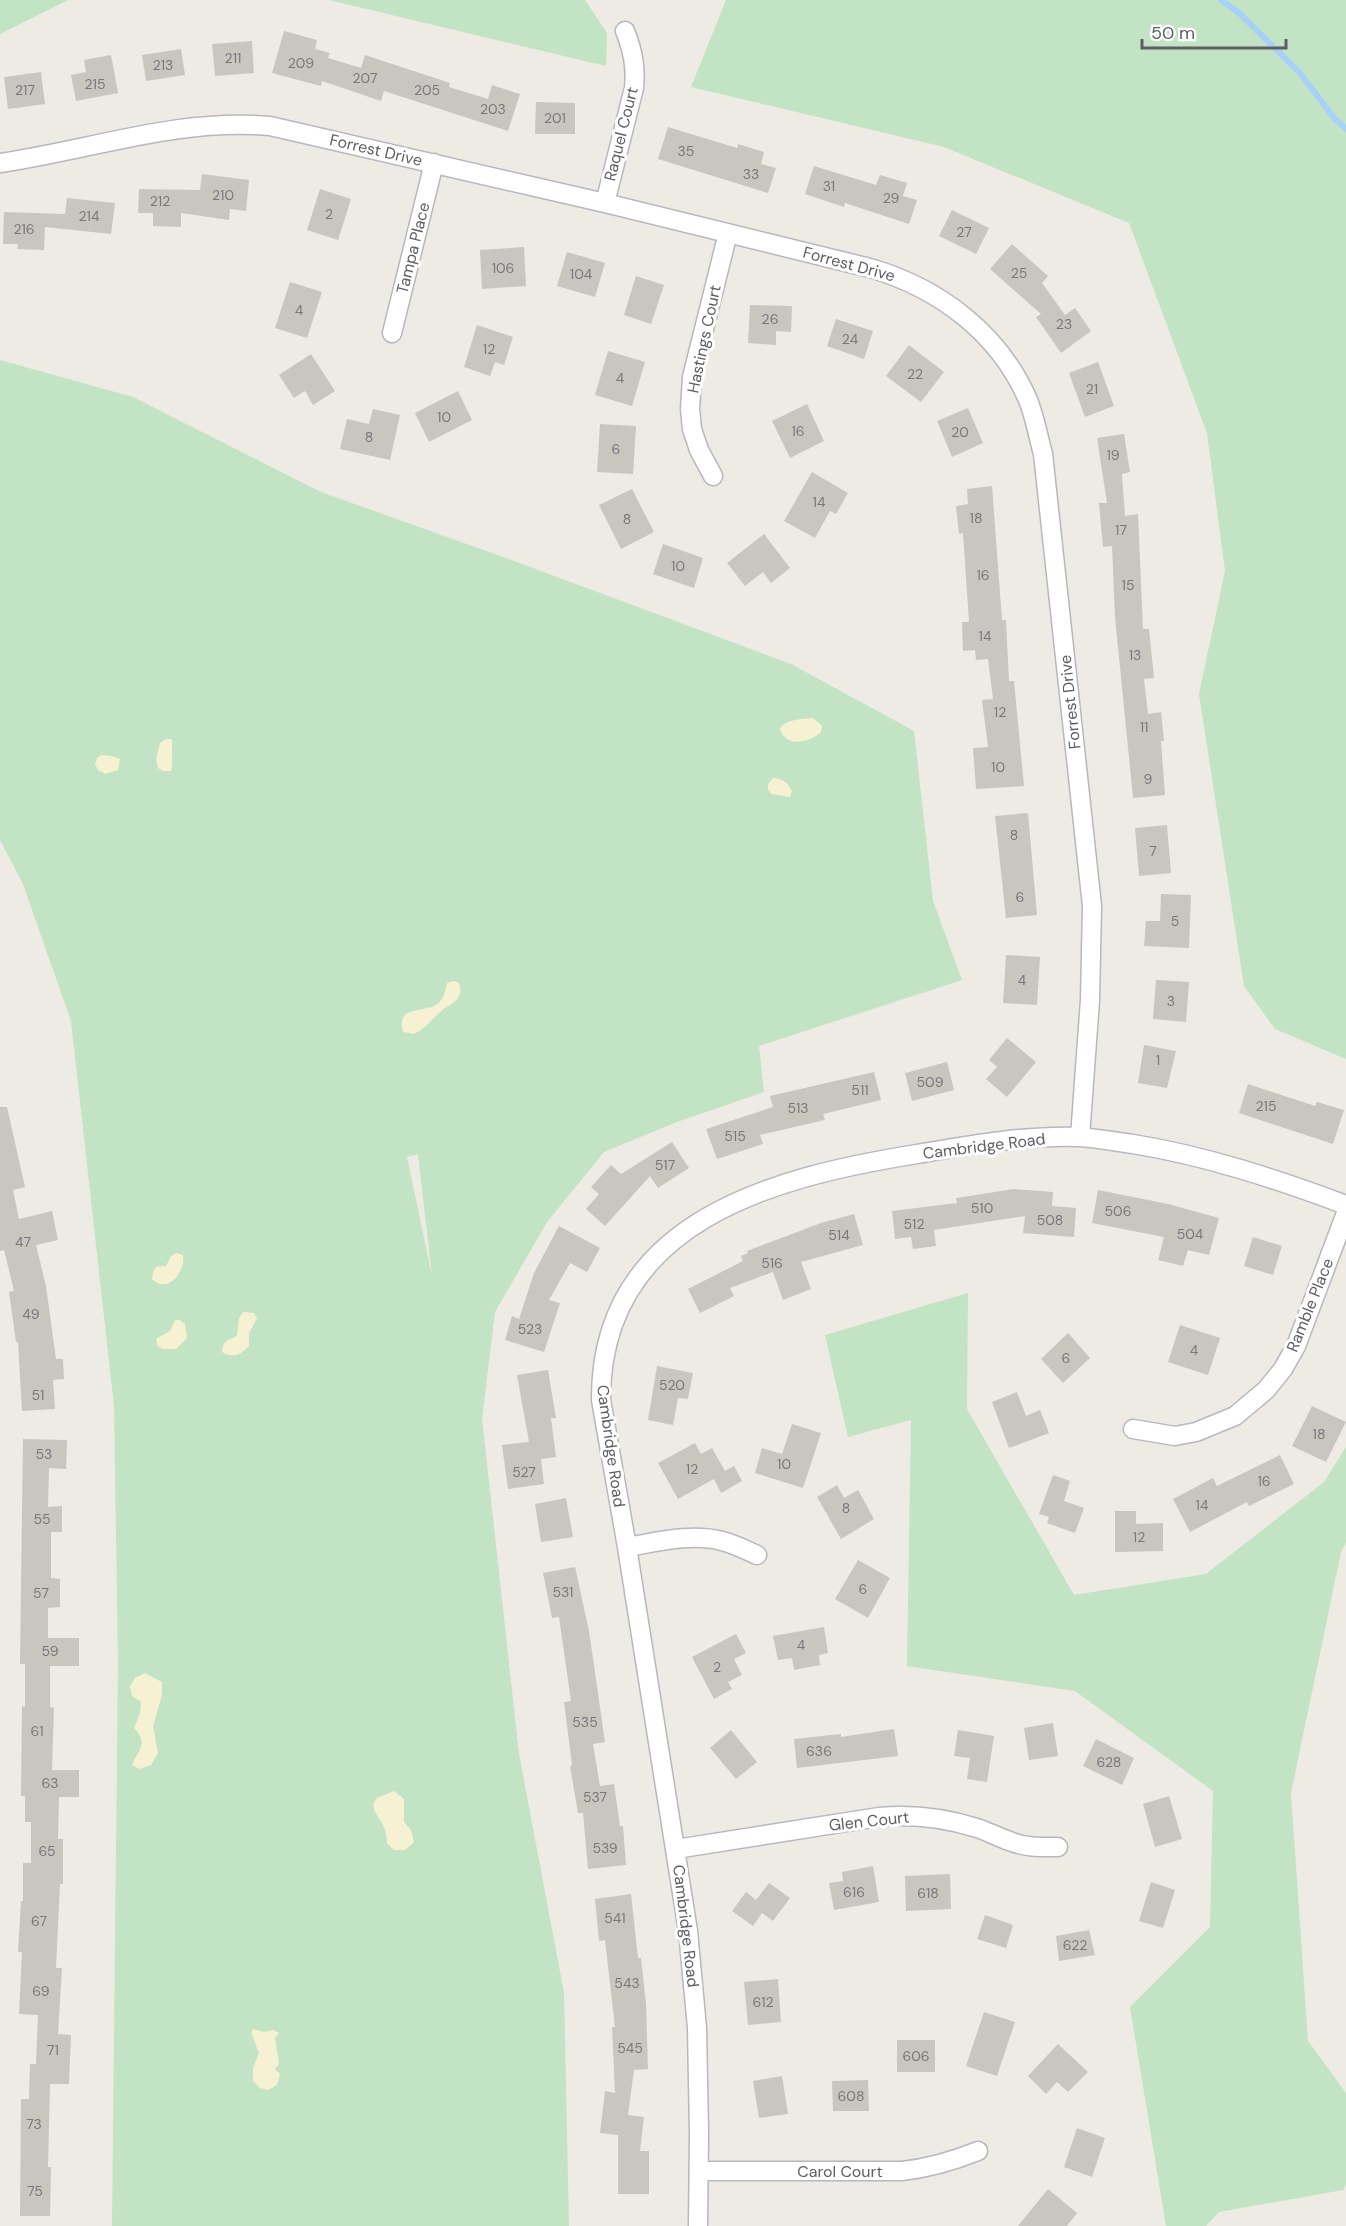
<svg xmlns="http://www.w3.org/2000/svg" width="1346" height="2226" font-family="'DM Sans',sans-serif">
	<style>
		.green { fill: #c2e3c4; fill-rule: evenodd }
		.sand { fill: #f7f1d4 }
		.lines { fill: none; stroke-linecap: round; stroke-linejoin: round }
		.stream { stroke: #a8d1f8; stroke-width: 6 }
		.building { fill: #c9c6c0 }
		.minor-casing { stroke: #b6b8bd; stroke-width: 21 }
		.minor { stroke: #fff; stroke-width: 18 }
		.labels { text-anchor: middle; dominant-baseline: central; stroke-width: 6; stroke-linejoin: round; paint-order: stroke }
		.number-label { font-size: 14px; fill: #77787a }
		.street-label { font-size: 16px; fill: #5c5e63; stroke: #fff }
	</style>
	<rect width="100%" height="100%" fill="#edebe3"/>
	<path class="green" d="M0,0H68L0,34Z
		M329,0H585L607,33L606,66Z
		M726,0H1346V1059L1275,1029L1244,986L1199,694L1225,571L1207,433L1129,223L944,147L691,87Z
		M0,360L133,397L321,492L503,557L791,664L914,731L933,901L962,980L759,1046L764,1092L677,1122L604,1152L547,1222L495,1312L482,1419L519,1754L564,1993L569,2226H112L118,1662L114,1406L71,1021L23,884L0,840ZM418,1154L432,1276L407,1157Z
		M968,1293L967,1409L1074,1595L1206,1574L1324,1482L1346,1447V1543L1341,1552L1291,1793L1308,2041L1346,2093V2184L1343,2190L1219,2212L1206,2226H1166L1130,2007L1210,1927L1213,1791L1075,1691L907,1666L911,1420L848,1437L825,1335Z"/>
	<path class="sand" d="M813,718L822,726L821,732C810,743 784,748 780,728C787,719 802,719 813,718Z
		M166,739H172C172,746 173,766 171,771H163L158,768L156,759L160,743Z
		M101,755L112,756L120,759L118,770L105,774L98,770L95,764L97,758Z
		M773,778C782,778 788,783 792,791L790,797L772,794L768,790V784Z
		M453,981L458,982C461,987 461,991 459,996C455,1004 446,1006 440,1012C431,1020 426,1028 414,1034L403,1032C396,1004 423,1014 437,1004C444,999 445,991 447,983Z
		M176,1253L183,1255C186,1271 168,1295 152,1279L153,1272L156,1267L166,1266L171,1256Z
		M243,1312L254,1313L257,1318L249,1333V1346C240,1355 233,1359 222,1352C222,1341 228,1340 237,1336L239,1318Z
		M175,1320H180L185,1324L187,1338L176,1349H163L158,1347L156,1339L170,1331Z
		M145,1673L162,1682V1695L153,1726L158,1753L151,1765L139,1769L132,1765C139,1748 149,1744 134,1728L140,1713L141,1702L132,1696L130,1686L135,1678Z
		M394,1791L404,1799V1822L411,1830L414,1842L405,1850H394L387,1843C387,1821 376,1821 373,1804L377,1798Z
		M253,2029L264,2032L273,2030L279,2033L275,2038L279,2064L275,2069L280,2074L277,2085L268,2090L260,2088L253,2081V2068L259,2053L251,2032Z"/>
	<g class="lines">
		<path class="stream" d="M1221,0L1238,12L1300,73L1334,118L1346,129"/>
	</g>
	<path class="building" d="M284,31L317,40L315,49L330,53L328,58L361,68L365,55L450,83L449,87L488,99L492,85L520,94L508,131L384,91L381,101L322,81L321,86L272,73Z
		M252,41L254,73L215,76L212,44Z
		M181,49L185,75L146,81L142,55Z
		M111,55L118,93L76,101L71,75L86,72L84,60Z
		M41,72L45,104L8,109L4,77Z
		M536,102L575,103V134H535Z
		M668,127L737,148L738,144L764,152L761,164L776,168L768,193L658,159Z
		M814,166L876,185L880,175L907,183L903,196L917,200L909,224L845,203L844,207L805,194Z
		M202,174L249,180L246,211L230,209L229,220L181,213V227L153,226V213H138L139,189L200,190Z
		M320,189L351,199L338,240L307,230Z
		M67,198L115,203L111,234L45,227L44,250L17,249L18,244H3L4,212L65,214Z
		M952,210L989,228L976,254L939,236Z
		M1012,244L1048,276L1042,283L1065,315L1075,308L1091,331L1061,353L1036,317L1041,314L990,269Z
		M524,247L526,286L482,289L480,250Z
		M567,252L605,263L595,297L557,286Z
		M636,276L664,285L651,324L624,315Z
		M290,282L322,292L307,338L275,328Z
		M750,305L792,306L791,332L776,331V345L748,343Z
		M836,319L873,331L864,359L827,346Z
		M477,325L513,337L504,365L495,362L490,376L464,367Z
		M909,345L944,372L921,402L886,376Z
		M608,351L645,362L632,406L595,395Z
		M311,354L335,391L313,405L305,391L294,398L279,375Z
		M1098,362L1114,406L1085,417L1069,373Z
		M458,391L472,420L429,442L415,413Z
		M807,404L824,441L790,458L772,421Z
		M968,408L983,443L952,457L937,421Z
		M373,409L400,415L390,460L340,449L347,419L369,424Z
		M600,424L636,426L633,474L597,472Z
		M1124,434L1130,472L1122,474L1125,516L1138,514L1143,629H1149L1154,678L1144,679L1148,714L1161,712L1164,741H1161L1165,795L1133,798L1115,617L1112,546L1103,547L1099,503H1107L1097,438Z
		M812,472L848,493L836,514L830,511L815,538L784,521Z
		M992,486L1002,620H1006L1009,681H1014L1024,786L976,789L973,748L988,747L982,700L993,699L988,659L976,660L975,650L963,651L962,622H969L963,533L959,534L956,506L968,504L967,489Z
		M632,489L654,532L621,549L599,505Z
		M764,534L790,568L771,583L763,572L745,586L727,563Z
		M663,544L703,558L694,588L653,574Z
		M1028,813L1037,915L1006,918L995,816Z
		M1167,825L1171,873L1139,876L1135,828Z
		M1161,894L1191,895L1189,948L1144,946L1146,921H1160Z
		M1006,955L1040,957L1037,1005L1003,1003Z
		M1156,980L1189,982L1186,1022L1153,1019Z
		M1007,1038L1036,1062L1007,1097L986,1079L997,1067L989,1060Z
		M1144,1045L1176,1051L1167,1088L1138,1083Z
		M947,1062L954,1090L912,1101L905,1073Z
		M874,1072L881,1100L823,1114L825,1120L760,1135L763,1144L717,1159L706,1129L773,1107L770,1096Z
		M1248,1084L1315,1106L1317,1102L1344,1110L1333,1144L1239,1113Z
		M0,1107H7L25,1187L13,1190L19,1219L52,1211L58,1240L36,1245L46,1286L56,1359H63L64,1379L53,1380L55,1409L22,1411L18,1342H16L9,1292L14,1291L4,1250L0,1251Z
		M672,1142L689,1168L658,1188L650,1176L605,1226L586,1209L599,1194L591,1187L611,1165L621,1174Z
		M1014,1189L1053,1192L1052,1206L1076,1208L1074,1237L1023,1233L1025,1216L934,1230L936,1246L913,1249L911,1237L895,1239L892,1211L957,1203L956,1198Z
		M1098,1190L1168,1204L1219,1218L1209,1255L1188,1250L1183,1266L1158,1260L1164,1237L1092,1223Z
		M854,1214L863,1245L801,1262L811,1289L783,1300L773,1272L730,1288L734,1296L700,1313L688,1289L743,1261L741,1256L748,1253L747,1251L821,1223Z
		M559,1226L600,1248L587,1272L570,1263L549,1300L560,1303L544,1352L505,1340L512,1316L519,1319L534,1273Z
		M1253,1237L1282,1246L1273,1275L1244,1266Z
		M1180,1325L1220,1338L1208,1375L1168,1362Z
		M1068,1333L1090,1358L1063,1383L1041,1359Z
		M657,1366L693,1373L688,1399L678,1398L673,1425L648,1420Z
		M548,1370L556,1418H551L556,1457L541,1459L544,1484L508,1489L502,1445L529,1442L517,1375Z
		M1017,1392L1026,1416L1040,1410L1049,1433L1009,1448L992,1402Z
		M1312,1406L1346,1422L1326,1462L1292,1446Z
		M792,1424L821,1433L803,1488L755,1473L762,1448L782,1454Z
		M23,1439L67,1440L66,1469L49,1468L48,1507L62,1506V1532H51V1578L60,1579V1607L48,1608V1638H79V1666H50V1707L54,1708L52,1770H79V1797H59L58,1839H63V1884H60L56,1968H62L58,2034L71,2035L69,2084H50L48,2167H51L50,2216H20L21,2099H29L30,2064H36L38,2015L19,2014L22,1952H18L21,1901H23V1863H31V1822H25V1796H21L22,1706L25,1707V1664H20Z
		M695,1443L701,1454L712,1448L725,1471L734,1466L742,1481L721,1493L714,1479L678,1499L658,1463Z
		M1280,1455L1294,1484L1249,1506L1247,1502L1190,1532L1173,1499L1213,1478L1217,1486Z
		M1053,1475L1070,1481L1064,1501L1084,1508L1075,1533L1047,1523L1049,1517L1039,1514Z
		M837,1485L844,1498L858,1490L874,1519L841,1539L817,1497Z
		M566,1498L573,1537L541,1542L535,1504Z
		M1115,1511H1136V1524L1163,1523V1551L1115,1552Z
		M858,1560L890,1578L868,1618L835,1599Z
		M575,1567L589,1631L605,1742L593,1744L600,1786L614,1784L620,1826H623L626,1865L588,1869L583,1813H578L570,1766L572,1765L564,1702L571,1701L559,1617L552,1618L543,1573Z
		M824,1627L828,1653L819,1655L820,1665L794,1670L792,1658L778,1660L773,1636Z
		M736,1634L746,1653L734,1659L742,1675L728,1682L732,1689L714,1699L692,1657Z
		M1053,1723L1058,1756L1029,1760L1024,1728Z
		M894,1729L898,1756L797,1768L794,1739L841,1734V1737Z
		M731,1730L757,1762L736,1779L710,1748Z
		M958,1730L994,1736L987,1782L967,1779L970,1758L954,1756Z
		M1096,1739L1134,1758L1122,1785L1083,1766Z
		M1169,1796L1182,1839L1155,1847L1143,1804Z
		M873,1866L879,1902L834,1910L829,1883L843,1881L842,1872Z
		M950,1874L951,1909L906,1911L905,1876Z
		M1151,1882L1175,1890L1163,1928L1139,1921Z
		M769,1883L790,1898L773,1921L762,1913L753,1926L732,1911L746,1892L756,1900Z
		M631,1894L638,1958H641L646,2003L648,2069L634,2070L628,2115L644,2117L640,2151H649V2194H618V2135L600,2133L605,2091L615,2093L612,2027H615L605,1940L599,1941L595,1899Z
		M985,1915L1013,1925L1006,1948L977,1939Z
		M1089,1930L1095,1955L1059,1961L1056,1936Z
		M778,1979L781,2022L748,2025L744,1982Z
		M984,2012L1015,2022L997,2076L966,2066Z
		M897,2040H935V2072H897Z
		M1058,2044L1088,2072L1068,2092L1057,2082L1046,2094L1028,2076Z
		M782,2076L788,2114L759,2118L753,2081Z
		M868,2080L869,2111H833L832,2081Z
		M1077,2128L1105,2138L1092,2177L1064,2167Z
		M1048,2189L1077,2213L1067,2226H1018Z"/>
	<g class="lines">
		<defs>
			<path id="minor" d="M0,163C91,150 176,118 270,126L605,203L870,268C939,288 999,333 1028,400C1035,417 1038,436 1043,454L1092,906L1090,1000L1080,1137
				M605,203L634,88C636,67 633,51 625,31
				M392,333L434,163
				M713,476L699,450L692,429L690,409L692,377L728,233
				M1133,1429L1175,1436L1196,1432L1235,1416L1266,1390L1283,1369L1296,1346L1346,1213
				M627,1547C657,1542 691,1533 722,1541C734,1544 746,1550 757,1555
				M676,1849L879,1817C913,1814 945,1818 977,1828C989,1832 1000,1838 1012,1842C1027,1848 1043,1847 1058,1847
				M699,2171H902C930,2168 953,2161 978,2151
				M698,2226L699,2133L697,2028L688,1931L627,1547L601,1400C600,1221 774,1177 917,1154C970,1145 1025,1135 1079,1137C1097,1138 1116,1142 1133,1144C1207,1156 1276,1179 1346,1205"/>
		</defs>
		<use href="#minor" class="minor-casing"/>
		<use href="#minor" class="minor"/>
	</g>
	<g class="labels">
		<g class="number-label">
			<text x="233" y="58">211</text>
			<text x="301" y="63">209</text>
			<text x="163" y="65">213</text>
			<text x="365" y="78">207</text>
			<text x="95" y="84">215</text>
			<text x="25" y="90">217</text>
			<text x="427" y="90">205</text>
			<text x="493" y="109">203</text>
			<text x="555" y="118">201</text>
			<text x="686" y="151">35</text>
			<text x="751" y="174">33</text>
			<text x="829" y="186">31</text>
			<text x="223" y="195">210</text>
			<text x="891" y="198">29</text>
			<text x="160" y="201">212</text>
			<text x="329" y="214">2</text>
			<text x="89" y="216">214</text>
			<text x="24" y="229">216</text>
			<text x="964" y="232">27</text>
			<text x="503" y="268">106</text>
			<text x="1019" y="273">25</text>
			<text x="581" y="274">104</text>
			<text x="299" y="310">4</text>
			<text x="770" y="319">26</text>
			<text x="1064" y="324">23</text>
			<text x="850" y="339">24</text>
			<text x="489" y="349">12</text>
			<text x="915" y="374">22</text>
			<text x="620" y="378">4</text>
			<text x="1092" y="389">21</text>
			<text x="444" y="417">10</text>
			<text x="798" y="431">16</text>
			<text x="960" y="432">20</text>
			<text x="369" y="437">8</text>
			<text x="616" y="449">6</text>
			<text x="1113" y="455">19</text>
			<text x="819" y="502">14</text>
			<text x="976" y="518">18</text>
			<text x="627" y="519">8</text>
			<text x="1121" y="530">17</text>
			<text x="678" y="566">10</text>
			<text x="983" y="575">16</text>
			<text x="1128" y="585">15</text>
			<text x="985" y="636">14</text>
			<text x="1135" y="655">13</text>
			<text x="1000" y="712">12</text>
			<text x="1144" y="727">11</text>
			<text x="998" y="767">10</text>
			<text x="1148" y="779">9</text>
			<text x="1014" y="835">8</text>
			<text x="1153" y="851">7</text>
			<text x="1020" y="897">6</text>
			<text x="1175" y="921">5</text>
			<text x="1022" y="980">4</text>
			<text x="1171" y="1001">3</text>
			<text x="1158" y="1060">1</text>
			<text x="930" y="1082">509</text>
			<text x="860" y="1090">511</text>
			<text x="1266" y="1106">215</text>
			<text x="798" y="1108">513</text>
			<text x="735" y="1136">515</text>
			<text x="665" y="1165">517</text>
			<text x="982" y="1208">510</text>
			<text x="1118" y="1211">506</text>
			<text x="1050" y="1220">508</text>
			<text x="914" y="1224">512</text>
			<text x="1190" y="1234">504</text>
			<text x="839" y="1235">514</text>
			<text x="23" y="1242">47</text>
			<text x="772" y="1263">516</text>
			<text x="31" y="1314">49</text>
			<text x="530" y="1329">523</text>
			<text x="1194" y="1350">4</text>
			<text x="1066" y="1358">6</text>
			<text x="672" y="1385">520</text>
			<text x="38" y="1395">51</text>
			<text x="1319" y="1434">18</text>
			<text x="44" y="1454">53</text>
			<text x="784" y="1464">10</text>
			<text x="692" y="1469">12</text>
			<text x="524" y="1472">527</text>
			<text x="1264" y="1481">16</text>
			<text x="1202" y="1505">14</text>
			<text x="846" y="1508">8</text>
			<text x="42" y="1519">55</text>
			<text x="1139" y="1537">12</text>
			<text x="863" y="1589">6</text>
			<text x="563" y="1592">531</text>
			<text x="41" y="1593">57</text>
			<text x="801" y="1645">4</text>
			<text x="50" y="1651">59</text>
			<text x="717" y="1667">2</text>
			<text x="585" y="1722">535</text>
			<text x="37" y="1731">61</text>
			<text x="819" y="1751">636</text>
			<text x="1109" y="1762">628</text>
			<text x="50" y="1783">63</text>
			<text x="595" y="1797">537</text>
			<text x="605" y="1848">539</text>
			<text x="47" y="1851">65</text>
			<text x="854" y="1892">616</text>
			<text x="928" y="1893">618</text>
			<text x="615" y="1918">541</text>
			<text x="39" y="1921">67</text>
			<text x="1075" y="1945">622</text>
			<text x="627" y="1983">543</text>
			<text x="41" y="1991">69</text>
			<text x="763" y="2002">612</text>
			<text x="630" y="2048">545</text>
			<text x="53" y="2050">71</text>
			<text x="916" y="2056">606</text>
			<text x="851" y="2096">608</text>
			<text x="34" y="2124">73</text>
			<text x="35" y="2191">75</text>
		</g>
		<g class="street-label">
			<text transform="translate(621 134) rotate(-76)">Raquel Court</text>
			<text transform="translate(376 150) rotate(13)">Forrest Drive</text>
			<text transform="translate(413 248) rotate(-76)">Tampa Place</text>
			<text transform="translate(849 264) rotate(15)">Forrest Drive</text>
			<text transform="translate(704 339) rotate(-78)">Hastings Court</text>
			<text transform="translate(1070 702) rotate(-96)">Forrest Drive</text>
			<text transform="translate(984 1146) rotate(-7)">Cambridge Road</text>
			<text transform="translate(1310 1305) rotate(-68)">Ramble Place</text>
			<text transform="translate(611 1446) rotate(82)">Cambridge Road</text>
			<text transform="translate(869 1821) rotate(-6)">Glen Court</text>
			<text transform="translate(686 1926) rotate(83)">Cambridge Road</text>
			<text x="840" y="2171">Carol Court</text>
		</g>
	</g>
	<path d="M1142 39v9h144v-9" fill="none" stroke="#5c5e63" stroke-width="3"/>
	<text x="1151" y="39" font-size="18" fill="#5c5e63" stroke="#ffffff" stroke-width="4.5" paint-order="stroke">50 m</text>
</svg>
